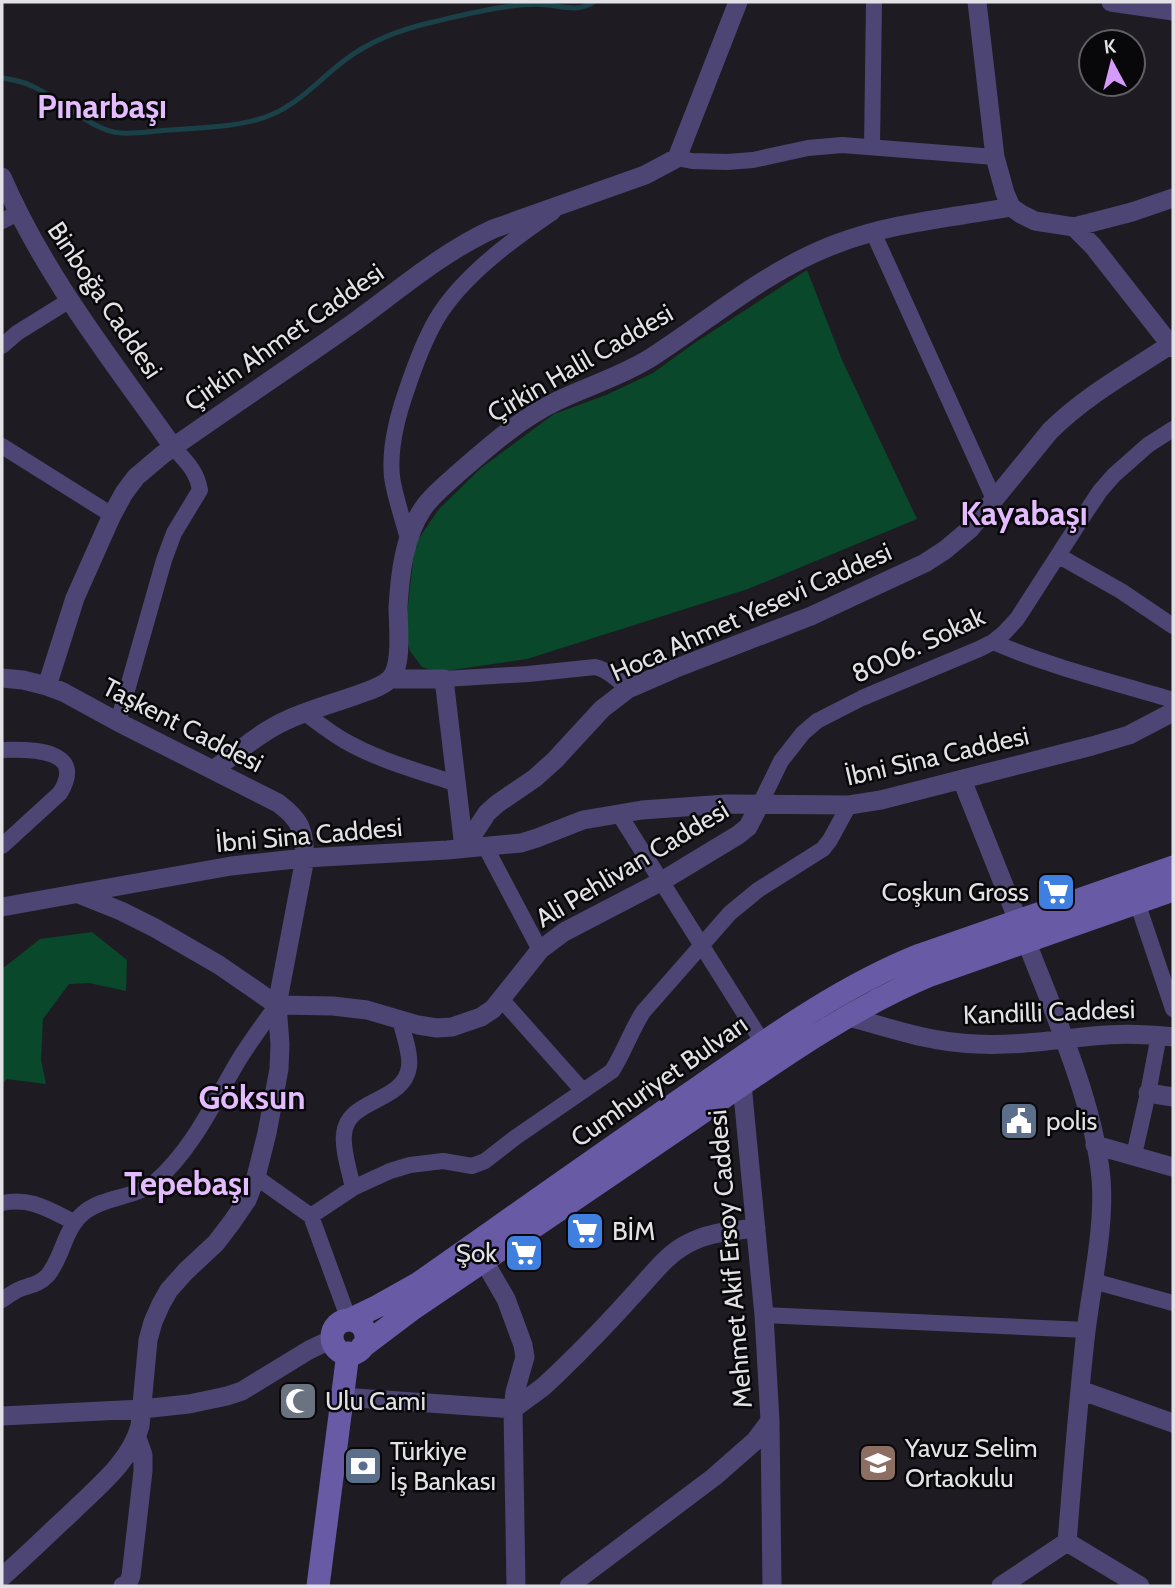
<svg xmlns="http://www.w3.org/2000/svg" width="1175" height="1588" font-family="Cabin,sans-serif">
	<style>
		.green { fill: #09482b }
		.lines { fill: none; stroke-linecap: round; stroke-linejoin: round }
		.stream { stroke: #1a4048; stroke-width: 5 }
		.minor { stroke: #4d4574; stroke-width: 16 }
		.tertiary { stroke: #4d4574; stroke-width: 19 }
		.secondary { stroke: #685aa5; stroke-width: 23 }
		.labels { text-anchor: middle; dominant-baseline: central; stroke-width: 5; stroke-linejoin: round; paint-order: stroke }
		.street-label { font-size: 26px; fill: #e2e1e5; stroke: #080709 }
		.poi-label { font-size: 26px; fill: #e2e1e5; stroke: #080709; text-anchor: start }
		.district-label { font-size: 33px; font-weight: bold; fill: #e3bbfe; stroke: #080709 }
	</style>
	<rect width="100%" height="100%" fill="#1e1c22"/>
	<path class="green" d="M807,270L842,360L917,519L748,589L527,659L439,672L422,667L410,651L405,631L415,544L439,509L481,468L554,414L606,395L653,373L693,344Z
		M92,932L127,960L126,991L89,983L69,984L43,1019L41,1060L46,1084L7,1079L2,1084V969L40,939Z"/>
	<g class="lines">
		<path class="stream" d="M2,78C13,80 22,81 32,86C59,98 93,132 121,133C137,134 153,131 169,130C200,128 245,127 273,114C301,102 322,77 345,60C371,40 402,29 433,22C463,15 517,1 548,5C565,7 578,12 594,2"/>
		<path class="minor" d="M872,147L874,2
			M677,158L692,161L727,162L753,160L808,148L842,145L995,157
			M2,221L18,213
			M873,232L994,499
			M2,346L17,333L70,300
			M2,446L112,515
			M408,539C403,519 395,498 392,477C389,447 397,417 407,389C415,365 424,341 436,320C461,277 513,239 553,212
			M1059,556L1121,591L1173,626
			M993,642C1051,667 1113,682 1173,700
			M444,679L528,674L595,667C608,670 618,680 628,689
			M305,713C318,723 331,733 345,741C380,761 419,771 457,784
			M118,722L164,560L174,533L200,490C197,471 185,460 173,447
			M2,750C31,749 87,749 60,793L2,846
			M760,804L781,761L803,733L817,721L862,698L979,649L993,642L1004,633L1017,619L1086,512L1100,491L1114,475L1148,445L1173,429
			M619,814L763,1043
			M485,846L540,950
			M1137,902L1173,1009
			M502,1000L583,1091
			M1134,1155L1148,1093L1159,1035
			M256,1177L311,1216L353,1188L390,1171L410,1165L443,1161L472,1166L485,1161L516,1137L612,1071C624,1052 631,1031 643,1012L730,913L758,890L823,849L830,840L849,805
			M353,1188C350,1173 342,1149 344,1134C347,1098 404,1103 409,1067C411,1052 403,1034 400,1019
			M2,1203C31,1197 49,1210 74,1222
			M311,1216L349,1320
			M1093,1281L1173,1303
			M2,1300C8,1296 13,1292 20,1289C31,1285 40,1284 48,1275C64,1255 64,1227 86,1211C106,1196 136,1198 155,1182C192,1150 213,1104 237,1063C249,1043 263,1024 277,1005
			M764,1315L1086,1330"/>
		<path class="tertiary" d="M977,2L995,157L1005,193L1011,207L1021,214L1035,221L1074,227L1093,246L1173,348
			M1111,2L1173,11
			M2,177C44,275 112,360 173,447
			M1074,227L1132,212L1173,198
			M2,678L23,680L47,686L63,692L118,722L278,803C302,821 303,829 305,858L277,1005L280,1044L279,1069L267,1133L256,1177L247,1200L232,1222L216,1243L186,1271L169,1290L161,1304L153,1322L148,1340L140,1426C130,1463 96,1488 70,1514C47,1535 25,1557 2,1577
			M390,679H444L464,848L487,813L497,804L535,778L555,760L602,709L628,689L674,669L811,616L925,563L945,550L970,529L1050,431C1086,395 1131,371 1173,343
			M47,686L75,598L112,515L124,493L136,477L162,455C226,410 292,366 356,321C400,289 443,252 493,229L645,175L677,158L738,2
			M213,770C237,753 260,732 287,720C309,710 334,703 357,695C367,691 382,687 390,679C403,666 398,625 398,607C400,575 404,537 422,510C430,497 443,487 455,476C486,449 519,419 557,401C588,386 622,376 652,357C714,317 765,271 836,244C893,222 952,218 1011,207
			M962,780C991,852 1020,924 1048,996C1070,1053 1095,1117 1101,1178C1105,1226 1092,1283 1086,1331C1078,1401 1073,1471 1067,1542L1001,1586
			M81,895L121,911L155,928L219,965L277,1005L333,1006L367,1010L418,1025L437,1028L452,1027L481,1017L493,1009L540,950L564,932L662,881L738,835L748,827L760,804
			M2,907L231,866L305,858L447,850L521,843L537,838L583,820L642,810L726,804L849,805L881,800L1092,746L1129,735L1173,712
			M846,1016C889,1028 932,1043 976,1044C1016,1046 1054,1040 1093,1036C1120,1033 1147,1034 1173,1037
			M1148,1093L1173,1097
			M1095,1145L1173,1167
			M484,1261L506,1299L523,1345L525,1357L515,1392L513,1409L516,1586
			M1080,1390L1173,1423
			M342,1397L513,1409L543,1387L557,1374C584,1348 611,1320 636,1292C652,1275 666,1255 687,1244C708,1232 732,1231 756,1228
			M2,1416L142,1409L189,1404L227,1396L242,1391L309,1350L332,1339
			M770,1421L772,1586
			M1067,1542L1140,1586
			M123,1586L127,1585L131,1576L143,1471V1455L137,1438
			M569,1586L714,1477L755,1441L770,1421L764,1315L742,1084"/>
		<path class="secondary" d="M349,1320L378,1306L419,1283C513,1217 607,1150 702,1085C771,1037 842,986 920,955L1173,867
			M332 1337a17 17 0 1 1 34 0a17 17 0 1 1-34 0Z
			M362,1347L411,1310C504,1247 596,1185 688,1122C765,1069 841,1013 928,976L1173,890
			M318,1586L348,1353"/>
	</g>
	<defs>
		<symbol id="supermarket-square" viewBox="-11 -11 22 22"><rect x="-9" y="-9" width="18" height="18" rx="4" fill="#3f7fe0" stroke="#080709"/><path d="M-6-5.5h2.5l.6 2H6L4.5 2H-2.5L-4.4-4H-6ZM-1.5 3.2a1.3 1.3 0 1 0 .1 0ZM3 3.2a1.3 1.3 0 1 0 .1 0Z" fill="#fff"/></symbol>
		<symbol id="civic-square" viewBox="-11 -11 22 22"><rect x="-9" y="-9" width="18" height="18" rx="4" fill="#5c6f8a" stroke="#080709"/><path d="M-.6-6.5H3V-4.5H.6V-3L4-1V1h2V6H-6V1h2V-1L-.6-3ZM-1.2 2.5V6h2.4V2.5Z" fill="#fff"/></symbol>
		<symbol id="mosque-square" viewBox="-11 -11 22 22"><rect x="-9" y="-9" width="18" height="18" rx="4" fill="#6b7280" stroke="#080709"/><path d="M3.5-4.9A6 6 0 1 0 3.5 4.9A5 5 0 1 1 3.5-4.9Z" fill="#fff"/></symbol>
		<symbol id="school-square" viewBox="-11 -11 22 22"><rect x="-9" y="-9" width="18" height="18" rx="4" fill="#8d6e63" stroke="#080709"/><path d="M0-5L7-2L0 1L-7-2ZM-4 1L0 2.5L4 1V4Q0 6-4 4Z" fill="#fff"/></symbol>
		<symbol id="bank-square" viewBox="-11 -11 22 22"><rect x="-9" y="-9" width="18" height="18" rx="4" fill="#5c6f8a" stroke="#080709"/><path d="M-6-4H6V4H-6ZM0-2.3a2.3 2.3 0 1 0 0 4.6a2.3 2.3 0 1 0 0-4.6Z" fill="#fff"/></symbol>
	</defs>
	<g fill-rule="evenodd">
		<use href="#supermarket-square" x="1034" y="870" width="44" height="44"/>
		<use href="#civic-square" x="997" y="1099" width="44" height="44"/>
		<use href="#supermarket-square" x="563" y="1209" width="44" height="44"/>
		<use href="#supermarket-square" x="502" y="1231" width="44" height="44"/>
		<use href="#mosque-square" x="276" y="1379" width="44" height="44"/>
		<use href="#school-square" x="856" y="1441" width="44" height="44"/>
		<use href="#bank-square" x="341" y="1444" width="44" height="44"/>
	</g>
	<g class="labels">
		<g class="street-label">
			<text transform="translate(105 300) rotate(56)">Binboğa Caddesi</text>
			<text transform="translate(284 337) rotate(-35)">Çirkin Ahmet Caddesi</text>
			<text transform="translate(580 363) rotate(-30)">Çirkin Halil Caddesi</text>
			<text transform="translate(751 612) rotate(-24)">Hoca Ahmet Yesevi Caddesi</text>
			<text transform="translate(918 645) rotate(-25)">8006. Sokak</text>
			<text transform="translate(183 725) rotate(27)">Taşkent Caddesi</text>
			<text transform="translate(937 756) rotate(-13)">İbni Sina Caddesi</text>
			<text transform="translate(309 835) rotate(-5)">İbni Sina Caddesi</text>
			<text transform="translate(632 864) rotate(-31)">Ali Pehlivan Caddesi</text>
			<text transform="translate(1049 1012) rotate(-2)">Kandilli Caddesi</text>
			<text transform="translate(659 1081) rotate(-35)">Cumhuriyet Bulvarı</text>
			<text transform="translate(730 1259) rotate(-95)">Mehmet Akif Ersoy Caddesi</text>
		</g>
		<g class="poi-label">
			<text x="1029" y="892" text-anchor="end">Coşkun Gross</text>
			<text x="1046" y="1121">polis</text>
			<text x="612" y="1231">BİM</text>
			<text x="497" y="1253" text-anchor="end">Şok</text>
			<text x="325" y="1401">Ulu Cami</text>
			<text x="905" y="1448">Yavuz Selim<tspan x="905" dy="30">Ortaokulu</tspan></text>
			<text x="390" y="1451">Türkiye<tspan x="390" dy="30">İş Bankası</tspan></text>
		</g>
		<g class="district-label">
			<text x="102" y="106">Pınarbaşı</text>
			<text x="1024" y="513">Kayabaşı</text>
			<text x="252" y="1097">Göksun</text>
			<text x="187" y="1183">Tepebaşı</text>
		</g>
	</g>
	<rect width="1175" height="1588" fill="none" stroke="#e2e1e5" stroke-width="7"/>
	<g transform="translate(1112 63) rotate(353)"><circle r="33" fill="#080709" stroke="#5f5e61" stroke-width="2"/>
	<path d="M0-5L12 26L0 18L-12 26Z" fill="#d59bfb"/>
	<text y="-10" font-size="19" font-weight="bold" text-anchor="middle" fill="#e2e1e5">K</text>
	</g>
</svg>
